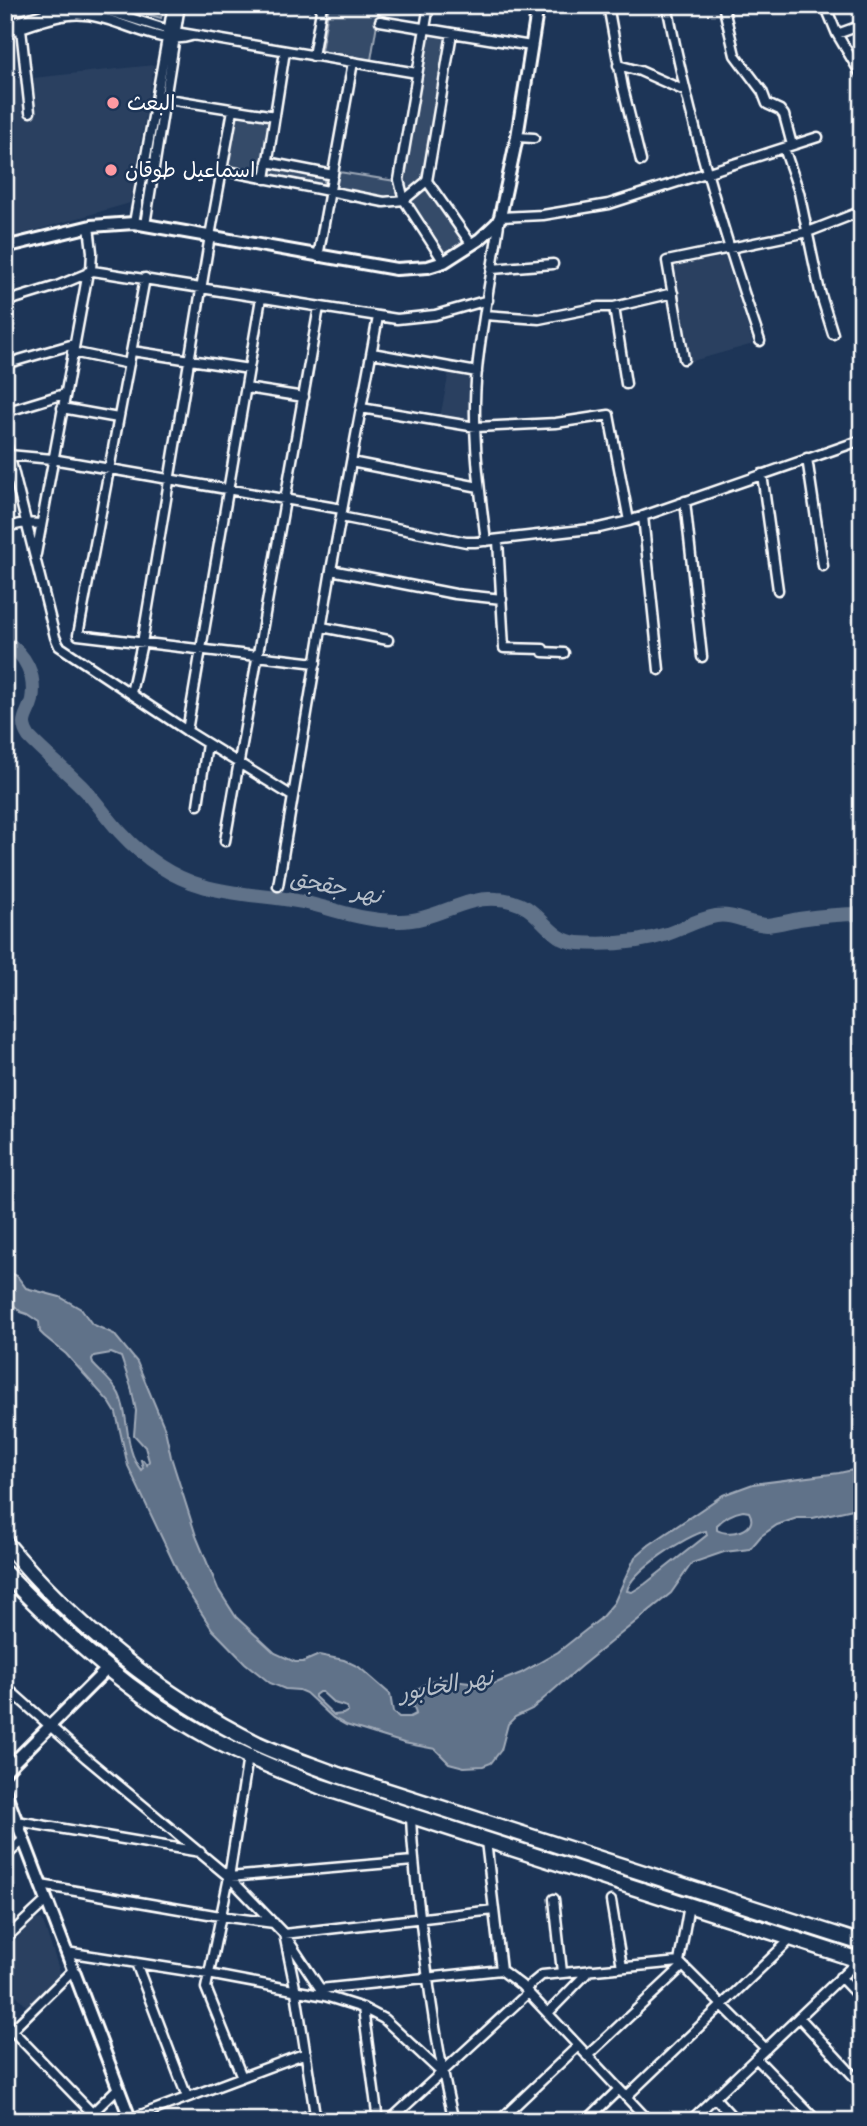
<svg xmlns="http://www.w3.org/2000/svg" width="867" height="2126" font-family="'Comic Neue','Playpen Sans Arabic',sans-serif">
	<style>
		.built { fill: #2a4161 }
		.green { fill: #364b69; stroke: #9aa5b4; stroke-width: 2 }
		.water { fill: #617289; stroke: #a0aab8; stroke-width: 2; fill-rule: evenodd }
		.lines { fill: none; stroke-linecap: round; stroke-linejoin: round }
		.river { stroke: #617289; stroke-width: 14 }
		.street-casing { stroke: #fff; stroke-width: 13 }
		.secondary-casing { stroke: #fff; stroke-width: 16 }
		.highway-casing { stroke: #fff; stroke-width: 19 }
		.street { stroke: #1d3557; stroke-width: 8 }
		.secondary { stroke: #1d3557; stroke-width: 10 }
		.highway { stroke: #1d3557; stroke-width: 14 }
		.poi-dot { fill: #ff9aa2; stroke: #1d3557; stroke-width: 2.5 }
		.labels { text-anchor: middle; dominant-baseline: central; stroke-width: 5; stroke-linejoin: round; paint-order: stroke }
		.poi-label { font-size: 21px; fill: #fff; stroke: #1d3557; text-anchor: start }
		.water-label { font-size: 23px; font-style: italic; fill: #b8c0ca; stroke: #1d3557 }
	</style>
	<rect width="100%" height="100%" fill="#1d3557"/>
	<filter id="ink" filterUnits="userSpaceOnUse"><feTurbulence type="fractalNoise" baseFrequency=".0143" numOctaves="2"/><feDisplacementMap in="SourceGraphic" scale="14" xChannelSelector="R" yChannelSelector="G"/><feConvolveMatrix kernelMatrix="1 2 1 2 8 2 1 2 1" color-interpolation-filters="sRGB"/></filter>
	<g filter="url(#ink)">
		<path class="built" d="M5,5H52L5,19Z
			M154,65L130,203L5,239V81Z
			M724,254L753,344L689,362L674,264Z
			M449,372L472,375L469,421L440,418Z
			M42,1919L61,1975L27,2007L5,1982V1951L34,1920Z"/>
		<path class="green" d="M114,5H164L161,18Z
			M329,5H380L371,60L321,51Z
			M428,33L448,36L426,178L406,194L402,179Z
			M235,112L272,119L261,175L225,169Z
			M269,166L325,176L323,187L267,177Z
			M339,172L395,181L399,199H385L336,190Z
			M428,187L465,242L444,256L407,201Z"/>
		<path class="water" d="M5,1270L17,1276L26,1288L60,1297L81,1309L92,1324L114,1334L137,1362L165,1429L171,1457L196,1536L218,1589L236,1617L275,1653L295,1662H303L319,1655L344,1660L359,1667L390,1694L393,1712L399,1717H410L416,1714L414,1707L404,1706V1700L409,1694L431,1681L444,1679L487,1684L496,1683L521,1673L558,1652L600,1619L614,1603L635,1557L649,1545L723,1495L753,1484L839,1473L862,1468V1507L813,1518H797L777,1525L761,1536L750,1549L724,1552L692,1563L671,1593L581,1666L532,1709L515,1717L508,1724L501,1750L491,1763L483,1766L464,1767L449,1763L435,1749L404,1743L346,1725L333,1718L306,1693L299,1690L285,1689L270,1683L245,1663L212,1629L186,1589L128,1466L116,1413L110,1403L66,1354L44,1336L40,1332L39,1322L27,1314L21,1312L5,1297ZM111,1353L121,1357L131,1387L136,1411L134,1435L145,1447L149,1461L147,1465L143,1460H141L143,1468L141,1470C124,1450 130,1417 119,1394C113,1382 101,1373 93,1364L92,1359L94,1356ZM743,1511L749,1512C760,1531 729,1537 717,1530V1525C725,1517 732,1513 743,1511ZM706,1531L707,1535L645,1584L632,1592L627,1591C630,1572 687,1535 706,1531ZM319,1692H322L334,1703L347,1707L348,1711L343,1714L334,1715L315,1697V1695Z"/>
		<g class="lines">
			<path class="river" d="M5,642C26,654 36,676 32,700C28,716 18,720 29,737C47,756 68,772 86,791C98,804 108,819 120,832C142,856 171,877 203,886C235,896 269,895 302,902C336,909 364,922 400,921C434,921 464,896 497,899C506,899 519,903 527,908C545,920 554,941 578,943C607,945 639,943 667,934C684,928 698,919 716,916C734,913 749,925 767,925C778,924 788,921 799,919C820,916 840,914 862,914"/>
			<defs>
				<path id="street" d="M429,5L399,180L404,200L444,262
					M608,5L623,88L641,161
					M667,5C689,120 723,231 760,341
					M723,5L735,55L762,91L767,104L780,110L784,115L792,145
					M825,5L837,34L862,76
					M380,21L531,46
					M5,25L64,8L79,6L95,7L175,32L417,73
					M21,29L30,112
					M5,33C30,26 59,12 85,15C119,17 159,47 191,36
					M452,33L427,181L472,245
					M837,34L862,25
					M313,56L322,5
					M618,65L640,71L685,91
					M162,98L275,116
					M517,137L534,138
					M784,148L799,192L820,292L833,334
					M267,162L333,175
					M222,170L384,202L404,200L427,181
					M265,179L285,51
					M134,223L173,5
					M145,225L180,5
					M89,226L92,252L91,271
					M318,257L353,62
					M492,269L553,264
					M145,278L78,635L316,663
					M5,302L57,286L93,271L397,319L435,315L488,300
					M614,307L626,384
					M485,315L539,319L599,307H614L673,293
					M132,351L249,369
					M72,352L129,364
					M372,353L477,372
					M684,359L667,261L808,232L862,211
					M5,364L74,344
					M246,388L304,397
					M62,408L118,418
					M361,408L476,427L556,423L609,415L629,521
					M5,412L64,394
					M5,438L55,637L59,646L187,731L292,796
					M9,455L52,459L342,509
					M807,458L823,566
					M351,462L479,487
					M762,474L778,590
					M685,501L702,657
					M643,516L659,670
					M341,517L466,542H475L599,528L629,521L862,440
					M5,527L25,523L40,524
					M498,540L504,648L543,649V652L564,653
					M486,541C479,485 471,427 477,370C482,319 493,268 500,217L543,215L609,204L818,137
					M36,554L88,272
					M331,570L455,594L502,599
					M322,627L388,640
					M131,693L142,643L210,236L233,110
					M187,731L261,298
					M198,805L207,744
					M225,841L319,307
					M278,886L331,570L378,317
					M5,1686L86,1758L229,1877L284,1934L325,1996
					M411,1817C413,1864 419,1910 425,1956C432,2013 440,2066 454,2121
					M17,1821L200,1852
					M486,1841L501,1970
					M5,1857L24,1839
					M229,1877L413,1861
					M41,1885L220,1916L274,1923
					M554,1899L562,1972
					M611,1901L622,1967
					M5,1939L47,1900
					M66,1952L208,1974L325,1996L363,2008L384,2019L442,2073
					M136,1963L187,2097
					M681,1964L766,2049
					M840,1977L862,2000
					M320,1989L501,1970L521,1985L649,2121
					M525,1989L542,1975L679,1962L689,1905
					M363,2008L378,2121
					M548,2013L590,1970
					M799,2017L862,2085
					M5,2023L92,2113
					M12,2030L73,1970
					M587,2056L683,1966
					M756,2058L817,2121
					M242,2077L206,1988L229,1877L248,1757
					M626,2097L791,1939
					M715,2098L736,2121
					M5,2112L13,2121
					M130,2119L306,2053
					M84,2121L118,2088
					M295,2121L315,2113
					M316,2121L296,1992L284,1934L494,1910
					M389,2121L528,1993
					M499,2121L578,2046
					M586,2121L619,2089
					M690,2121L859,1960"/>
				<path id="secondary" d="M5,247L91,226L134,223L396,269L428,267L444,262L480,239L497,223L500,217L517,137L538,5
					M5,1771L107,1669
					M5,1791L131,2121"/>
				<path id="highway" d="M5,1542C74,1626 161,1696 258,1744C284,1756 312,1765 338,1775L862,1943
					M5,1573C66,1636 132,1695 209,1737C246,1757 284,1772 322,1787L862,1961"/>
			</defs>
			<use href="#street" class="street-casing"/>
			<use href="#secondary" class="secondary-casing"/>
			<use href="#highway" class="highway-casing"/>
			<use href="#street" class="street"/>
			<use href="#secondary" class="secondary"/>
			<use href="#highway" class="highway"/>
		</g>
	</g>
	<g class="poi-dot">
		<circle cx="113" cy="103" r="7"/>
		<circle cx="111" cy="170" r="7"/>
	</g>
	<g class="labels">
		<g class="poi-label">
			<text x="127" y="103">البعث</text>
			<text x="125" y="170">اسماعيل طوقان</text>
		</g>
		<g class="water-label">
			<text transform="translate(336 887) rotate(12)">نهر جقجق</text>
			<text transform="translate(446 1685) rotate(-10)">نهر الخابور</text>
		</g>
	</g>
	<rect width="867" height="2126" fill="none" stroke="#1d3557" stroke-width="28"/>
	<rect x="14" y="14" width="839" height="2098" fill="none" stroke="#fff" stroke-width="2.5" filter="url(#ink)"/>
</svg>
